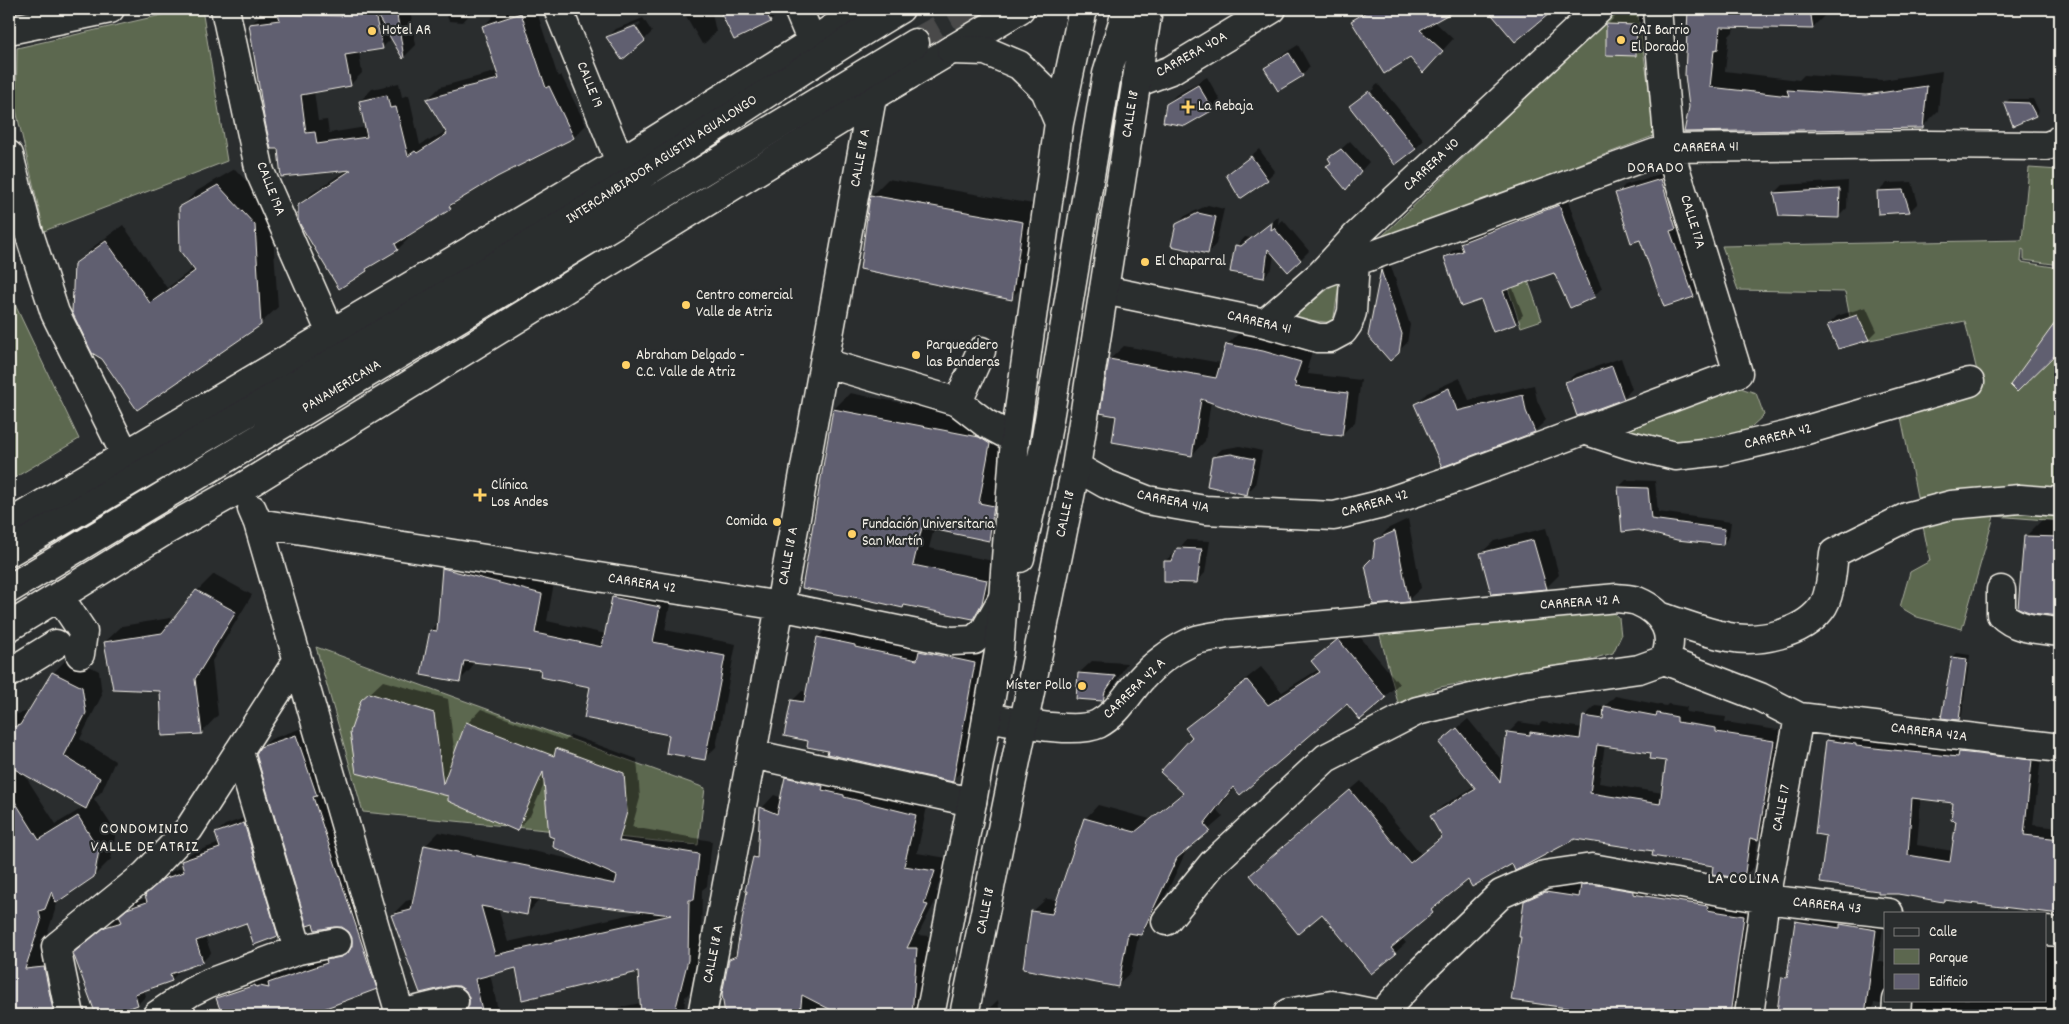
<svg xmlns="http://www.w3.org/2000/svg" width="2069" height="1024" font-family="Dekko,sans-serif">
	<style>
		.green { fill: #5c674f; stroke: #a8ac9c }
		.shadow { fill: #0007; fill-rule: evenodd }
		.building { fill: #605e70; stroke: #f4f1e8; fill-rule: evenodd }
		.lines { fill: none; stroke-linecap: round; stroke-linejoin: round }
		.major-tunnel { stroke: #484a4a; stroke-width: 28; stroke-dasharray: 28 14; stroke-linecap: butt }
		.minor-casing { stroke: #f4f1e8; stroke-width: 31 }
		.major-casing { stroke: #f4f1e8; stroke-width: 31 }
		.minor { stroke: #2a2d2e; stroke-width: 28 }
		.major { stroke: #2a2d2e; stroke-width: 28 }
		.poi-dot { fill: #ffd166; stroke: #2a2d2e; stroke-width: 2 }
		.labels { text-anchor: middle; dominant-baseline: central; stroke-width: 4.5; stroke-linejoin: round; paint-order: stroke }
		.poi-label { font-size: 15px; fill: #f4f1e8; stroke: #2a2d2e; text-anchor: start }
		.street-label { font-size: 15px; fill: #f4f1e8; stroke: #2a2d2e }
		.neighbourhood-label { font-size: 16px; letter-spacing: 1px; fill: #f4f1e8; stroke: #2a2d2e }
	</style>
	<rect width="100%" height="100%" fill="#2a2d2e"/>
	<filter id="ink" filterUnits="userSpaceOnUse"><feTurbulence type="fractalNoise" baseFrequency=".02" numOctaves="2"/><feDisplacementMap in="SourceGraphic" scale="10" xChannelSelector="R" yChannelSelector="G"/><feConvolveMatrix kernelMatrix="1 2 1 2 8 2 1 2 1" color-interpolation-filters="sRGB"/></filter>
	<g filter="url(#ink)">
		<path class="green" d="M188,9H202L227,161L44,231L16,110L17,48Z
			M1618,9H1637L1656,135L1377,241Z
			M2029,168L2060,170V265L2024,260V250L2022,249L2021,262L2060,268V521L1994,516L1962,629L1917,617L1900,607L1910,572L1930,561L1901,417L1982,392L1965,321L1855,343L1845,292L1738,290L1722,246L2022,240Z
			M1526,275L1542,320L1521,327L1506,282Z
			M1340,279L1333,323L1293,318Z
			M9,292L79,439L9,481Z
			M1734,386L1756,393L1764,415L1739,438L1683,447L1621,435L1636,420Z
			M1607,607L1619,618L1621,636L1613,653L1571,665L1440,687L1398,703L1379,632Z
			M316,647L705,788L698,845L363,812Z"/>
		<path class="shadow" d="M285,9H394L398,17L397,9H410L416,45L404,57L392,38L382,48L359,52L362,73L350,85L314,91L318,121L327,120L329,133L366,127L360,101L372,89L399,83L402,97L409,95L420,145L428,140L429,141L446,131L428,99L440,87L498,71L483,27L495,14L512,9H536L558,77L561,75L586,125L574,137L496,176L460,198L450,208L408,234L410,237L398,249L376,261L367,270L299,205L312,193L348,169L279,147L251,25L263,12Z
			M444,9H474L463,22L449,21Z
			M682,9H711L716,32L705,43L702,44Z
			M720,9H780L781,10L770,21L735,38Z
			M1366,9H1452L1434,21L1453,39L1434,60L1410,56L1352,21Z
			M1488,9H1550L1515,40Z
			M1690,9H1827L1828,12L1812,28L1734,26L1733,32L1729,36L1725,71L1799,80L1804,75L1882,80L1942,71L1938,111L1922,127L1690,107L1686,74Z
			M1616,16L1645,17L1644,46L1636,54L1608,24Z
			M643,18L652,32L644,40L608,37L616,29ZM640,22L641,25L617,34V31Z
			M1298,45L1310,67L1302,75L1266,68L1274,60Z
			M1207,77L1220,100L1212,109L1167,104L1176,95Z
			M1378,84L1424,140L1415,149L1350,106L1358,98V101L1375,89L1374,87Z
			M2009,99H2033L2039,111L2035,115L2006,103Z
			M1350,141L1369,162L1354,179L1330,159Z
			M1259,149L1275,171L1267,179L1228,175Z
			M235,169L271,207L278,307L260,324L103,358L76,264L93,247L123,225L167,288L194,268L180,208L197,191Z
			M1669,171L1702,287L1693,296L1641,239L1617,193L1625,185Z
			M888,179L1039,205L1028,281L1011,298L871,196Z
			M1848,181L1847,208L1838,217L1775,193L1783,185Z
			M1912,182L1918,203L1910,211L1878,192L1887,183Z
			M1567,198L1586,252L1602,288L1594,296L1555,272L1512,286L1523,315L1515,323L1482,298L1445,258L1453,250L1463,246L1461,243L1469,235Z
			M1208,205L1224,209L1216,244L1208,253L1177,225L1185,216Z
			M1279,216L1278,224L1283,220L1309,251L1300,260L1274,254L1272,268L1264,277L1237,246L1245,237L1250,238L1242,244V247Z
			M1390,263L1410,325L1407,343L1390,359L1369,335L1383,270Z
			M1866,307L1877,331L1869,339L1839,348L1828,325L1837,316Z
			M1241,331L1313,348L1307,369H1309L1308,374L1361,380L1355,422L1341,435L1211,401L1205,441L1192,455L1117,415L1110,359L1124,346L1221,363L1227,345Z
			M1621,358L1632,389L1623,398L1566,382L1575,374Z
			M1460,378L1469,400L1534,385L1537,400L1546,420L1535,431L1442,465L1416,404L1427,393Z
			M850,393L996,421L1007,427L995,486L1010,490L1006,523L989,540L934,529L929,548L1003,563L990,601L973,617L906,604L902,607L834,409Z
			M1240,446L1262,451L1255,485L1247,493L1213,457L1222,449Z
			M1626,480L1655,481L1658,512L1731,522L1729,537L1722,544L1638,529L1619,487Z
			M1408,519L1421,588L1408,600L1375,558L1376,541L1389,528Z
			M2042,520H2060V615L2032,611L2025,537Z
			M1546,528L1559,575L1546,588L1481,553L1494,541Z
			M1186,540L1210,541L1205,573L1196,582L1165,561L1174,553H1176Z
			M455,557L554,583L547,621L606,634L613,597L625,585L672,595L665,630L736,644L716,747L704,759L671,734L592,686L543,669L473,661L471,669L459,681L431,630L439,622L443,569Z
			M214,574L252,595L212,661L218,715L202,732L161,690L105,642L122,626L176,617L197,591Z
			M1352,627L1399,684L1360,718L1347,702L1235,787L1217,810L1223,817L1188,847L1154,920L1141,933H1139L1131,972L1117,985L1032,912L1046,899L1058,900L1085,819L1098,805L1150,819L1184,791L1194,737L1187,728L1200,715L1261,667L1282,692L1319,669L1313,661Z
			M827,628L864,635V638L922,650L930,642L984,654L962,771L952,780L829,750L809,740L793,700L802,691L807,692L818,638Z
			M1957,653L1970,655L1962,715L1958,719L1953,657Z
			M70,656L99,671L102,695L80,739L115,761L102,791L94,799L116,832L111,859L94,876L57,900V904L41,953L61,951L82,1015H9V716L30,711L53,673ZM24,774L84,807L56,824ZM99,843L102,844L97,871H94Z
			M1092,661L1127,663L1118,678L1115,686L1103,699L1079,673Z
			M383,681L448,699L455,757L468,723L481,709L565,741L571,735L637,759L640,798L632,827L712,841L707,886L702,890L701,945L690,992L685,997L684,1015H608L615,1008L641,1003L639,970L517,966L490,973L499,1015H421L470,1004V997L467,990L392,915L406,901L414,899L425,846L439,832L586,862L555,837L545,782L530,816L516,830L449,795L363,700ZM541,898L645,911L508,942L498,908L527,914Z
			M1615,696L1666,706L1668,704L1687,707L1686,712L1726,717L1725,722L1784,731L1768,828L1758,838L1754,867L1743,877L1715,864L1655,850L1575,838L1468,878L1401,937L1406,943L1395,953L1251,875L1361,781L1421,854L1443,835L1432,816L1442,806L1475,786L1440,743L1468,719L1504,763L1509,732L1519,722L1539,725L1542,722L1583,728L1585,716L1595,706L1604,707ZM1605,745L1652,752L1668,760L1663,793L1599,783Z
			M305,727L385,979L376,988L303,1015H223L217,998L226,989L264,976L265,979L275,978L278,975L332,956L337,951L353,947L354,939L261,748L271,739Z
			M1838,731L2042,750L2033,825L2060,828V913L1879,889L1827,834V741ZM1921,798L1954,802L1957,820L1953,851L1917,845Z
			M799,765L928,802L917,853L947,858L936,892H940L918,935L929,936L924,1015H720L725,1010L730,959L738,951L754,857L758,853L762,808L774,795L782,798L786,778Z
			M252,815L285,927L277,935L247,921L205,936L211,953L203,961L179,969L180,971L171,980L144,990L146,996L138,1004L106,1015H97L75,953L115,919L121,917L137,901L147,898L155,887L172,871L184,867L182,861L191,853L220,843L216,833L225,825Z
			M1592,876L1753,906L1741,1015H1594L1595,1011L1522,936L1525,902L1535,892L1556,882L1581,887Z
			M1805,913L1884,922L1878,961L1885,963V1000L1881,1004L1874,1003L1872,1015H1814L1778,1010L1783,978L1789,972L1797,922Z
			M2060,939V1015H1984L1934,1007L1929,1012L1913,1009V1000H2045V943Z
			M998,1000L1000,1015H982Z"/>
		<path class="building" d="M340,9H396L404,58L403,59L374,10L383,49L345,55L351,86L301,95L306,133L315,132L317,144L367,137L359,101L387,95L390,108L396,107L408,156L415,151L417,153L447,134L426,99L463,89L462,88L499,79L482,26L521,13L546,88L549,86L574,138L497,177L449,206L451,209L395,244L398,250L366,269L367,271L339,289L301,226L298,220V205L351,170L281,177L278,149H271L264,117L249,24L280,20L278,14L342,16Z
			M719,9H764L771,22L734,40Z
			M1371,9H1458L1420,30L1443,51L1423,73L1410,58L1384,74L1351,21Z
			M1487,9H1555L1515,42Z
			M1688,9H1810L1813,29L1720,27L1718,49L1714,50L1710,87L1789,96L1787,90L1866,95L1927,86L1923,128L1684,132L1689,107L1685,75Z
			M1606,24L1637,25L1636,56L1606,55Z
			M635,26L645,41L622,60L606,37Z
			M1289,53L1303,76L1278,91L1264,68Z
			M1198,85L1213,110L1185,126L1163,122L1166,104Z
			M1369,91L1416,149L1395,165L1349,106Z
			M2004,102L2029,103L2036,116L2013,126Z
			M1341,149L1361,171L1346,190L1326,166L1331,163L1328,158Z
			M1251,156L1268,180L1240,199L1226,175Z
			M1661,179L1676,229L1670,231L1694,297L1664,307L1640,240L1631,243L1615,193Z
			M218,185L255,225L261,325L137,410L102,359L92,353L72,312L74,264L106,241L150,303L195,271L180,251L179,207Z
			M1840,189L1839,218L1779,216L1774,193Z
			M1903,190L1910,212L1878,214L1877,191Z
			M870,195L1023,222L1012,300L860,269Z
			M1559,205L1579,260L1595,297L1570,308L1554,273L1503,291L1516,324L1493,332L1481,300L1461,307L1444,257L1463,251L1460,243Z
			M1198,213L1216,217L1208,254L1171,246L1176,224Z
			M1272,222L1271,230L1274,228L1301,260L1288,272L1268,249L1264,278L1230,272L1235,245L1241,246Z
			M1381,270L1402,334L1399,353L1390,361L1368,336Z
			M1857,315L1869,340L1838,349L1827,325Z
			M2060,316V350L2017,392L2010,385Z
			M1226,344L1263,351L1301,362L1294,382L1296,383L1295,387L1348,393L1342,436L1303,431L1257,419L1201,399L1192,456L1112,442L1116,416L1100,413L1109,359L1216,378Z
			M1612,366L1624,399L1577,416L1565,382Z
			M1449,388L1457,411L1523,395L1526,411L1535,432L1442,467L1414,404Z
			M833,409L979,437L990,444L979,503L994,506L989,541L922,527L913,565L987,580L982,603L973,619L904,605L903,608L859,598L802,588Z
			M1231,454L1255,459L1247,495L1207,486L1212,457Z
			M1618,487L1648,488L1651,519L1725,529L1723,545L1677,540L1638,530L1622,532Z
			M1395,531L1409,602L1373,605L1365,565L1373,557L1375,540Z
			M2024,536L2060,537V616L2032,613L2018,608Z
			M1533,540L1547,589L1491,594L1480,553Z
			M1177,548L1202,549L1197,583L1164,582V561H1172Z
			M442,568L542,594L535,633L602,647L612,597L660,607L653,642L725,656L705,760L666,753L669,735L584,718L590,687L540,677L541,670L464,661L460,682L421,675L430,630L437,631Z
			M196,590L236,612L195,679L202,734L162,736L160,691L113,689L104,642L162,633Z
			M817,637L855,645V647L917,660L919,651L975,663L953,782L827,754L828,751L807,747L808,741L784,736L791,700L804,702Z
			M1338,639L1386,698L1360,720L1347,704L1240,795L1233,787L1204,824L1210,831L1177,858L1141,935L1128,933L1118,987L1023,969L1031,911L1052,914L1084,818L1135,832L1183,793L1160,772L1192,737L1185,728L1247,680L1268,705L1320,672L1311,661Z
			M1952,657L1967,659L1959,720L1941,718Z
			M52,672L82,687L86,713L64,756L100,778L86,809L9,766V728L20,725Z
			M1078,673L1116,676L1105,692L1103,701L1076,699Z
			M369,693L434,713L443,784L466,722L554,756L556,748L624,773L627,812L619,841L699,854L694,900H689L688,960L674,1015H641L638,972L522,1000L516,968L475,979L483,1015H460L465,1012L469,1006V998L466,991L459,986H450L420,993L391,915L411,910L424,845L615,884L617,876L553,847L554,838L549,836L543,772L517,831L448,801V796L356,773L350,732L361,700ZM530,898L671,915L495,955L481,906L527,915Z
			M1604,706L1656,716L1657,713L1677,717V722L1716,728V732L1774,741L1758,840L1750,838L1744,879L1712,874L1713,866L1652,856L1653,851L1575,839L1515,871L1512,864L1472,887L1468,880L1431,910L1433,913L1391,948L1396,954L1371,974L1322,914L1298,934L1250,875L1350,790L1410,863L1442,837L1430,816L1476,789L1439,743L1457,728L1500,782L1507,732L1530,735V732L1580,739L1583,716L1603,719ZM1597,745L1651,753L1650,759L1666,761L1660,804L1590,793Z
			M296,735L317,796L313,797L377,989L307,1015H222L216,998L255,985L256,987L260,986L269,988L268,983L327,963L326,960L341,957L348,953L352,946V938L349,932L342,927H334L315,930L313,924L307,926L256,754L260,747Z
			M1826,740L1856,744V746L1958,757L1959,752L2032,760L2024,835L2060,839V914L1944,900L1943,902L1898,894H1878V891L1820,883L1826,836L1815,834ZM1912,798L1953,803L1951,820L1956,821L1950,862L1908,855Z
			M785,777L823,786L822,790L844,795V797L916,815L904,866L935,871L924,904L928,905L907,948H917L912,1015H860L837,1013L802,995L800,1015H725L722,994L729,959L736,956L747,891H745L753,857L757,858L760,807L777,814Z
			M9,792L39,840L78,816L99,850L94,877L56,903L52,891L45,909L39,911L41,921L25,969L44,967L54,1015H9Z
			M244,823L278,936L254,945L246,923L196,941L203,962L170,974L172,981L135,994L138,1005L110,1015H96L73,953L105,927L122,922L119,916L127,909L147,902L145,895L163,879L184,872L181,861L220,848L215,833Z
			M1591,884L1633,891V894L1708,906L1707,910L1744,916L1730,1015H1616L1511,1000L1521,937H1519L1524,901L1545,892L1579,897L1581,885Z
			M1795,921L1840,928V924L1876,930L1865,1015H1806L1777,1011L1782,977L1787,978Z"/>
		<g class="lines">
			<path class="major-tunnel" d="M915,43L974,9"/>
			<defs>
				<path id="minor" d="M225,9L260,172L331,333
					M558,9L620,162
					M798,9L812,42
					M9,30L110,9
					M1136,83L1171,70L1272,9
					M9,155L27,227L55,313L125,454
					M1321,274L1669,148L1930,145L2047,146L2060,141V139
					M1104,290L1265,323L1318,338H1330L1343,331L1348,324L1352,312L1356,245
					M1265,323L1321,274L1356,236L1599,9
					M825,363L958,402L981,351
					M958,402L985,423L1015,439
					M1584,430L1630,445L1675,456L1721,451L1789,435L1970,382
					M1076,467L1106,484L1147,500L1205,510L1334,516L1379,505L1451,480L1738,373L1669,148L1657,9
					M252,509L258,523L400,1014
					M258,523L780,606L951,641L974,640L985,630L1003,598
					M9,524L620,162L812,42L862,9
					M2001,590V614C2017,630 2039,629 2060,632
					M59,596L83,632L80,654
					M1662,617C1684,624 1706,633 1729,637C1758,643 1802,634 1821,609C1831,597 1832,569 1834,553L1909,516L1951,505L2020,499L2060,502
					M9,627L163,532L243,487L843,118L872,97L1020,9
					M1664,660L1760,697L1799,717L2060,748
					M9,673L56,644
					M987,717C1013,721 1075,735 1098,724C1117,714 1127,695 1140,680C1153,665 1172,651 1189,643C1200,637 1215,637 1227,634L1617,598C1624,599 1631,599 1637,601C1663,612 1677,634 1664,660L1639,669L1525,685L1417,711L1326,758L1213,863L1166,921
					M239,751L298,950
					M752,754L972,802
					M2045,931L2060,932
					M1288,1013L1332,1005L1382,1015
					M70,1015L56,947L145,875L189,829L297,661
					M157,1015L191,992L209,983L298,950L337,942
					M396,1015L454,1001
					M702,1015L780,606L872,97
					M1381,1015L1418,974L1501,894L1544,875L1592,868L1765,899L1889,913
					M1749,1015L1765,899L1799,717
					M1896,1015L1897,1000"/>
				<path id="major" d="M951,50L986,51L1019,65L1045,90L1059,123
					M9,552C211,433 415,317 613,193C710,133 802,67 900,9
					M1020,558L1045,443L1107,74L1127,9
					M9,589L915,43
					M930,1015L972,802L999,652L1015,439L1059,123L1083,9
					M964,1015L1076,467L1148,9"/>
			</defs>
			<use href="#minor" class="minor-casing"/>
			<use href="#major" class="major-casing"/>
			<use href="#minor" class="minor"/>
			<use href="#major" class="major"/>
		</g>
	</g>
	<g class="poi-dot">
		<circle cx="372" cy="31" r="5"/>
		<circle cx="1621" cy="40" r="5"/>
		<path d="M1185.5 99.5h5v5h5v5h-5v5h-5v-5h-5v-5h5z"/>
		<circle cx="1145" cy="262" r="5"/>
		<circle cx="686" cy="305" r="5"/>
		<circle cx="916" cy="355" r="5"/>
		<circle cx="626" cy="365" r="5"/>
		<path d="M477.5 487.5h5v5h5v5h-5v5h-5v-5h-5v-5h5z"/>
		<circle cx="777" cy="522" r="5"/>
		<circle cx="852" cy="534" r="5"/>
		<circle cx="1082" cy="686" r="5"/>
	</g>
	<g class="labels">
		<g class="poi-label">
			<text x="382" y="31">Hotel AR</text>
			<text x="1631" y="31">CAI Barrio<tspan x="1631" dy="17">El Dorado</tspan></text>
			<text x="1198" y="107">La Rebaja</text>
			<text x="1155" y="262">El Chaparral</text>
			<text x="696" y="296">Centro comercial<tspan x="696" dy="17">Valle de Atriz</tspan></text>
			<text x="926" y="346">Parqueadero<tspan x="926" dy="17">las Banderas</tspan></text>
			<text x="636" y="356">Abraham Delgado -<tspan x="636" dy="17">C.C. Valle de Atriz</tspan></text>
			<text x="491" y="486">Clínica<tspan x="491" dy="17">Los Andes</tspan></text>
			<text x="767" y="522" text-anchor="end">Comida</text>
			<text x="862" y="525">Fundación Universitaria<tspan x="862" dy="17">San Martín</tspan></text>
			<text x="1072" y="686" text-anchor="end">Míster Pollo</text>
		</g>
		<g class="street-label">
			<text transform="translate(1192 55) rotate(-29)">CARRERA 40A</text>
			<text transform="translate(589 85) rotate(68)">CALLE 19</text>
			<text transform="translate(1131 114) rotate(-81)">CALLE 18</text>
			<text transform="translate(1706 148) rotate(-1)">CARRERA 41</text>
			<text transform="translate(861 158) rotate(-80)">CALLE 18 A</text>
			<text transform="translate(662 160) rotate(-33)">INTERCAMBIADOR AGUSTIN AGUALONGO</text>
			<text transform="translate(1432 165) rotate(-43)">CARRERA 40</text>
			<text transform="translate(270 189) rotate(69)">CALLE 19A</text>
			<text transform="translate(1692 222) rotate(73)">CALLE 17A</text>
			<text transform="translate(1259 323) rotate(13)">CARRERA 41</text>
			<text transform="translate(342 387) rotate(-31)">PANAMERICANA</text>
			<text transform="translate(1778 437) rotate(-14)">CARRERA 42</text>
			<text transform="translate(1173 502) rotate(11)">CARRERA 41A</text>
			<text transform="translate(1375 504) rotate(-16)">CARRERA 42</text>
			<text transform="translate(1066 514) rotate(-78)">CALLE 18</text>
			<text transform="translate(789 556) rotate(-80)">CALLE 18 A</text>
			<text transform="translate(642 584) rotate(9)">CARRERA 42</text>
			<text transform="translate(1580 603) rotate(-4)">CARRERA 42 A</text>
			<text transform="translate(1135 689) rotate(-44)">CARRERA 42 A</text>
			<text transform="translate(1929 733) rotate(7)">CARRERA 42A</text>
			<text transform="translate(1782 808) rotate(-79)">CALLE 17</text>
			<text transform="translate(1827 906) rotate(6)">CARRERA 43</text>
			<text transform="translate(986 911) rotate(-79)">CALLE 18</text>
			<text transform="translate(714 954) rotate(-79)">CALLE 18 A</text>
		</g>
		<g class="neighbourhood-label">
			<text x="1656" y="168">DORADO</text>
			<text x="145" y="829">CONDOMINIO<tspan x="145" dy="18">VALLE DE ATRIZ</tspan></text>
			<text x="1744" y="879">LA COLINA</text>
		</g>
	</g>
	<rect width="2069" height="1024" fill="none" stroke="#2a2d2e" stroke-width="30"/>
	<rect x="15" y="15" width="2039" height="994" fill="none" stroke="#f4f1e8" stroke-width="2" filter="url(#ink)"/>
	<rect x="1884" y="912" width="162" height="90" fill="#2a2d2e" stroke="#7b7b78"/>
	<rect x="1894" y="928" width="25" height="8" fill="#2a2d2e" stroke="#7b7b78"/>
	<text x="1929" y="936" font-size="15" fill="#f4f1e8">Calle</text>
	<rect x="1894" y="949" width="25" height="15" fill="#5c674f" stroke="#7b7b78"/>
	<text x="1929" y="962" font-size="15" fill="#f4f1e8">Parque</text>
	<rect x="1894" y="974" width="25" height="15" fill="#605e70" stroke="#7b7b78"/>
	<text x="1929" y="986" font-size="15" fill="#f4f1e8">Edificio</text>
</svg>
